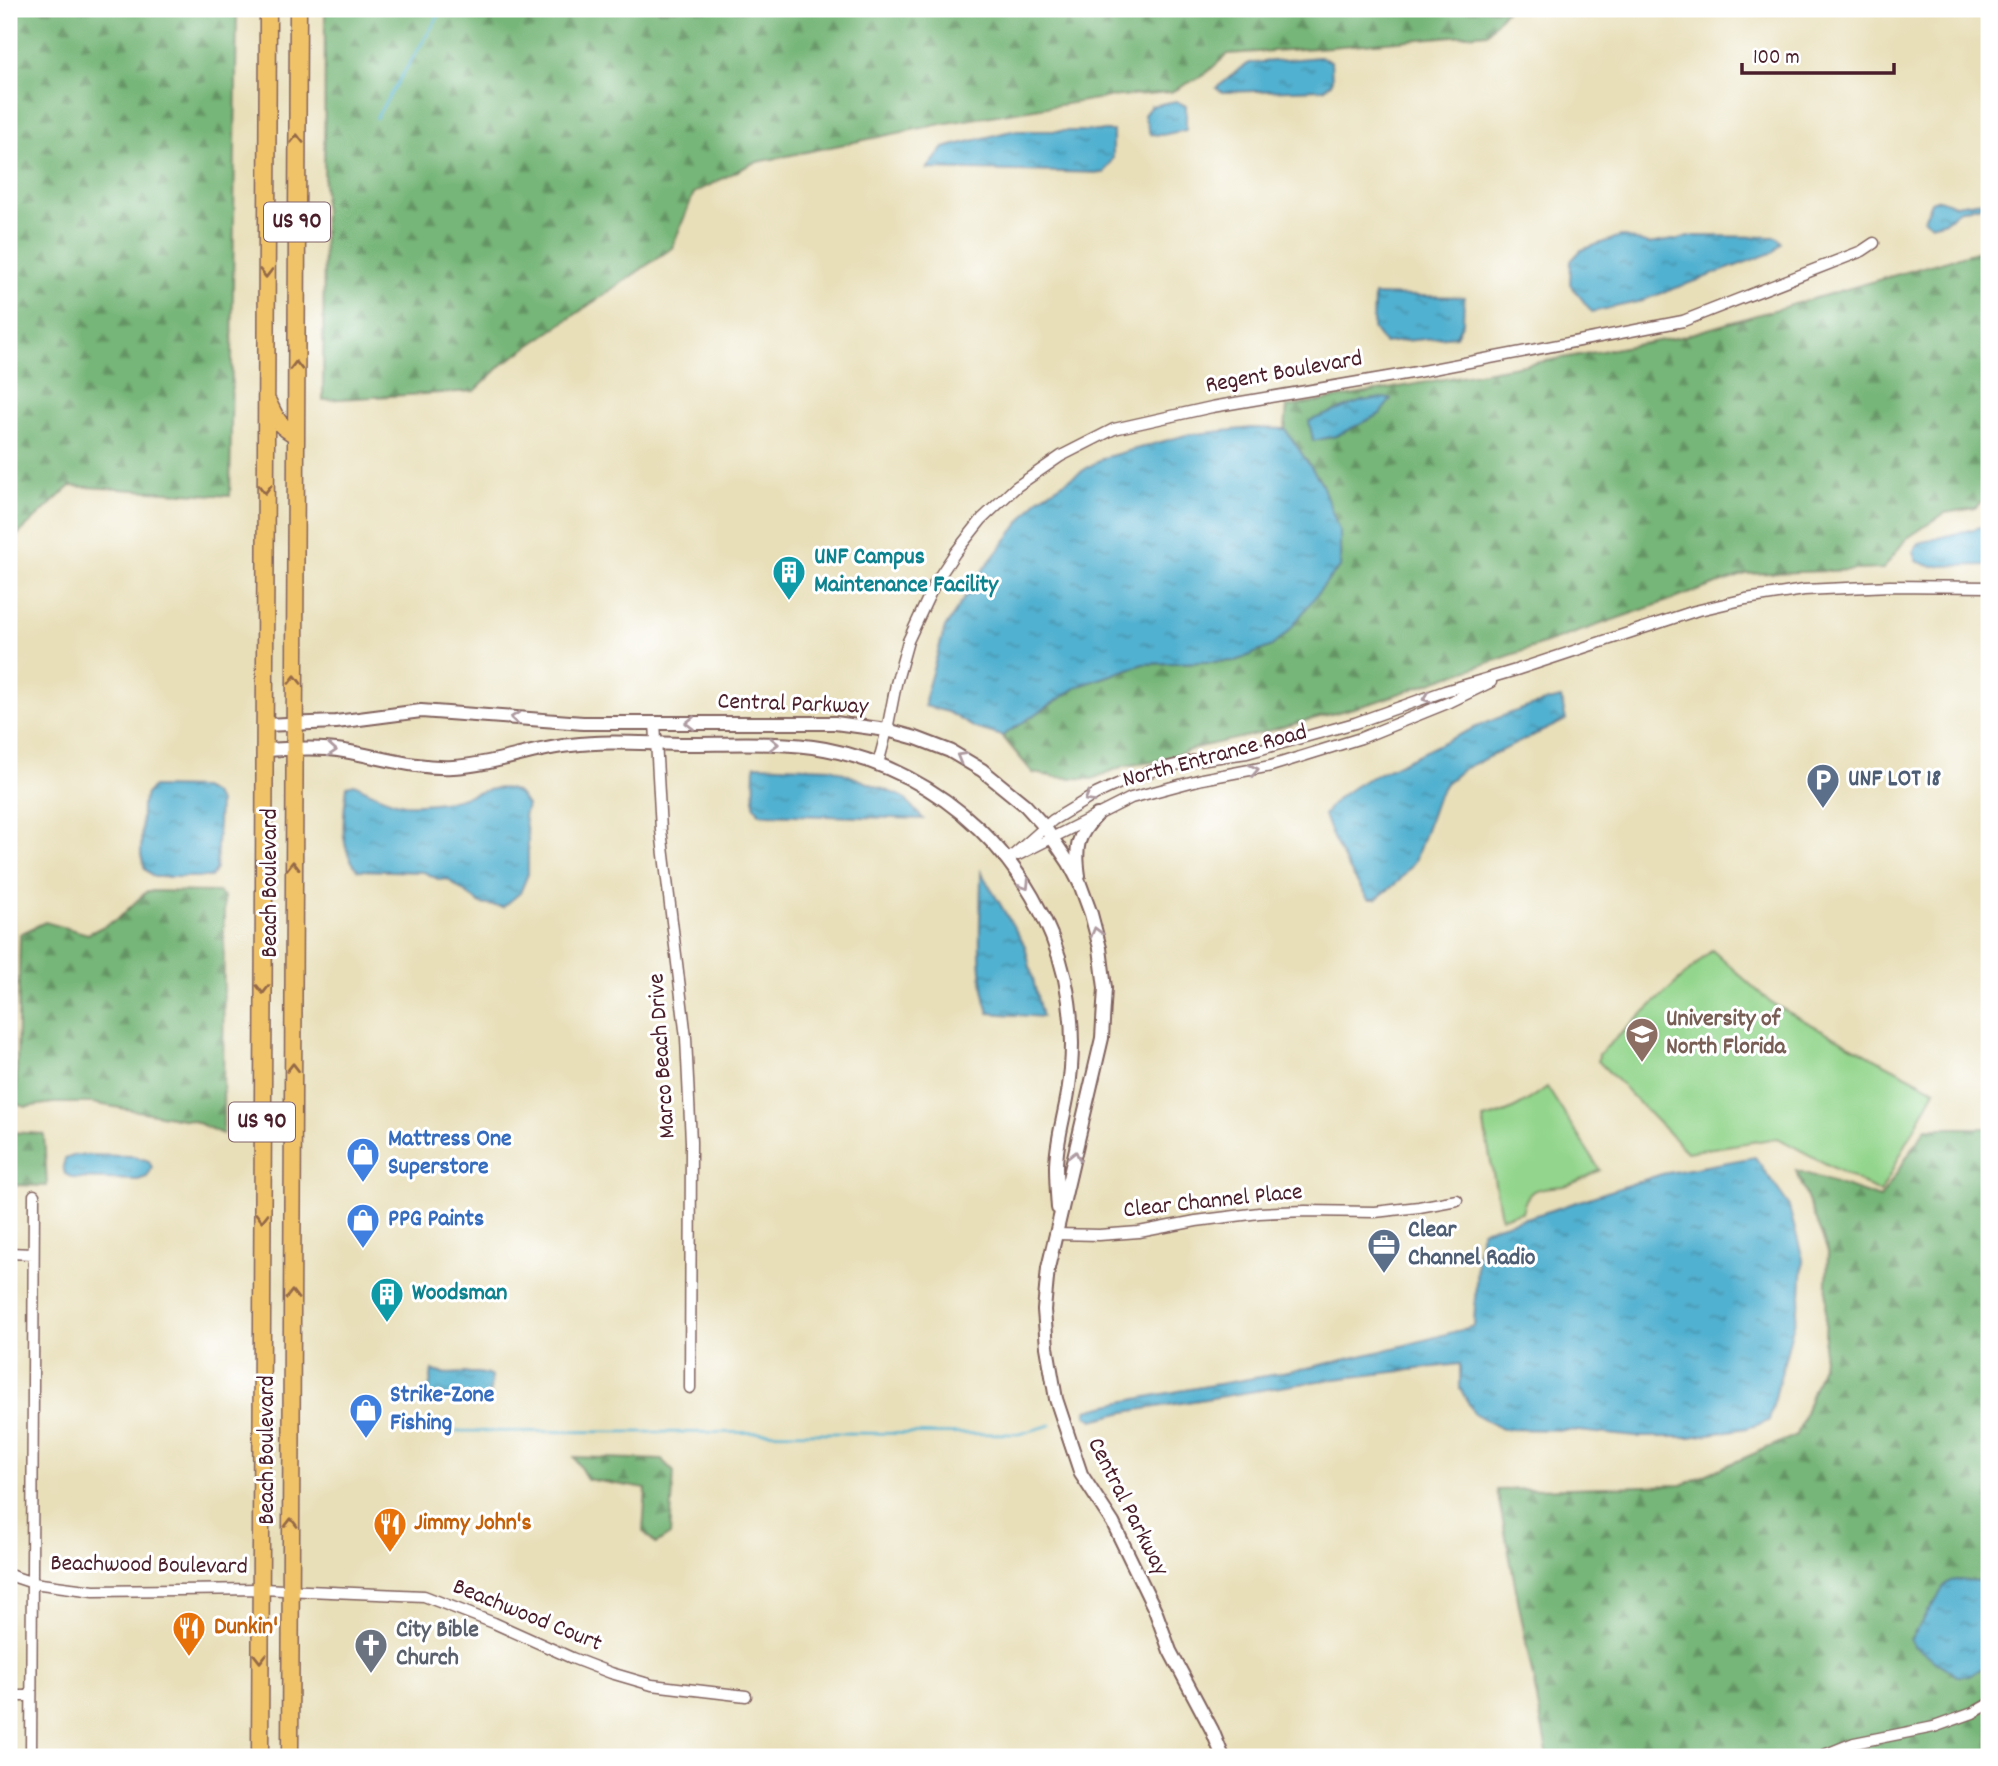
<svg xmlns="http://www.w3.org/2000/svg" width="1998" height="1766" font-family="Dekko,sans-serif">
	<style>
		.green { fill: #93d58c; stroke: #6e7a5c; stroke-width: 2 }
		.forest { fill: url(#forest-firs); stroke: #606a52; stroke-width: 2 }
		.water { fill: url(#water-ripples); stroke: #4e687e; stroke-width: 2 }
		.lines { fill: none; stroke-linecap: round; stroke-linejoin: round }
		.stream { stroke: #51b1d0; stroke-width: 2.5 }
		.minor-casing { stroke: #81625d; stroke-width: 13 }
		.tertiary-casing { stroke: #81625d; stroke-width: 16 }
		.trunk-casing { stroke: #81625d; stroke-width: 19 }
		.minor { stroke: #fff; stroke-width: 10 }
		.tertiary { stroke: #fff; stroke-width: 12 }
		.trunk { stroke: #f0c369; stroke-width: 16 }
		.oneway { stroke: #956947 }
		.oneway2 { stroke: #ae9aa0 }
		.labels { text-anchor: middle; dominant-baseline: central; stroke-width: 6; stroke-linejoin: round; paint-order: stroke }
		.shield { fill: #fff; stroke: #80626b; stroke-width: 2 }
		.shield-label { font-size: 23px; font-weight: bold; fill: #4a1f2b }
		.street-label { font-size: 24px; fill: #4a1f2b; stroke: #fff }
		.culture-label { font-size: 24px; font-weight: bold; fill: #0d838f; stroke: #fff; text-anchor: start }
		.service-label { font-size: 24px; font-weight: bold; fill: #4e5e75; stroke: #fff; text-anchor: start }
		.education-label { font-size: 24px; font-weight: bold; fill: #785e54; stroke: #fff; text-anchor: start }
		.shop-label { font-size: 24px; font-weight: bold; fill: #366cbe; stroke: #fff; text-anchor: start }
		.food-label { font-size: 24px; font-weight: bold; fill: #c56008; stroke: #fff; text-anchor: start }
		.worship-label { font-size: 24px; font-weight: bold; fill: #5b616d; stroke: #fff; text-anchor: start }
	</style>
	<defs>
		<pattern id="forest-firs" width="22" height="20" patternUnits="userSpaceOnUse" patternTransform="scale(1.75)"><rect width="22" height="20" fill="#76b678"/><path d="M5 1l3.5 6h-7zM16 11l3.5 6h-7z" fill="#639363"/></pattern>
		<pattern id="water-ripples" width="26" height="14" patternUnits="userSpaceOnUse" patternTransform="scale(1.75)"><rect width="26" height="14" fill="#51b1d0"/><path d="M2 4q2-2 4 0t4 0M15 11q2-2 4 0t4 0" fill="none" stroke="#458fa9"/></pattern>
	</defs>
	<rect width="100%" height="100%" fill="#fff"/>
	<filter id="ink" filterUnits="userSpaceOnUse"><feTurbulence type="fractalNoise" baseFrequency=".0143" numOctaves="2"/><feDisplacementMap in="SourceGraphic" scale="14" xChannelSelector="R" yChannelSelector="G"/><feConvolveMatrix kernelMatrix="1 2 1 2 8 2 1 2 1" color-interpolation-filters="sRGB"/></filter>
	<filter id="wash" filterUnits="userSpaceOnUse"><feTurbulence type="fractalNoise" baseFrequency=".00686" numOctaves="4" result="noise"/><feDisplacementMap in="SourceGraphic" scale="28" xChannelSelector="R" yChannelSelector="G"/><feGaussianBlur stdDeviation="1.57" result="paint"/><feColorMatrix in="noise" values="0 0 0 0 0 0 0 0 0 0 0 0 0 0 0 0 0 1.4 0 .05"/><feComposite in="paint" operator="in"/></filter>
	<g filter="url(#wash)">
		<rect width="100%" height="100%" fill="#e8dfb9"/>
		<path class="green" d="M1712,950L1771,1003L1935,1090L1880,1193L1778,1138L1687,1152L1598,1061L1599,1054Z
			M1547,1087L1600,1170C1590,1175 1575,1184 1564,1186C1540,1189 1528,1184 1522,1212L1501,1217L1483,1119C1509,1114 1527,1102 1547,1087Z"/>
		<path class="forest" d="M9,9H237L230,496L70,486L9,543Z
			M325,9H1507L1487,33L1330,47L1228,54L1204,75L1171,92L1109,97L941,124L753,163L694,193L672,248L503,364L475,391L323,400Z
			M1989,248V494L1975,508L1945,513L1906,539L1883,569L1746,574L1372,703L1253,735L1199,747L1153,762L1124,766L1092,779L1056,777L1033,773L1002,736L1079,686L1143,664L1236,661L1340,568L1321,482L1285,429L1287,407L1680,337Z
			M147,891L218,892L224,897L223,1132L222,1134L194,1121L92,1103H53L26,1107L16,1104L20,934L45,922L88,934L118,919Z
			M1926,1128H1989V1757H1548L1497,1490L1682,1485L1797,1435L1822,1365L1825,1336L1828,1252L1796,1170L1880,1198Z
			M9,1132L44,1134L47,1186L9,1185Z
			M574,1457L662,1460L674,1472L670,1535L656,1544L643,1531L646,1489L587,1479Z"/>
		<path class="water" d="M1320,57L1331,61L1332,82L1324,89L1222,92L1216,88C1228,80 1237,69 1250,63Z
			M1176,101L1186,106V130L1162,135L1150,134L1144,115L1151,106Z
			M1011,131H1113V158L1104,173L927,169L944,148Z
			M1989,195V203L1958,211L1946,221L1931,225L1924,219L1931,202L1939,199L1956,205L1982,201Z
			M1621,236L1649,244L1695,236L1777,237L1781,243L1774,252L1638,302L1592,312L1570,284L1571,261L1581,250Z
			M1374,295L1464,297L1463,322L1456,336L1384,343L1373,328Z
			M1382,398L1391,399L1380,414L1336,436L1313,441L1309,421L1362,401Z
			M1252,428L1285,429L1321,482L1340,533V568L1328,580L1288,632L1272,646L1236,661L1143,664L1079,686L1002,736L975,728L948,712L925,706L926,693L945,628L979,575L1038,499L1103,458L1186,435Z
			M1989,525V565L1930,566L1916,561L1913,552L1919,543Z
			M1561,698L1566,720L1463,769L1446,783L1437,798L1415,861L1399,881L1376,899H1368C1352,875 1333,843 1324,815C1341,787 1381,773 1409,759C1458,735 1507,710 1561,698Z
			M755,765L831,768L903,797L923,819L760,814L754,805Z
			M354,784C370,792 387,801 405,804C418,805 435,803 448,801C468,798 500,780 517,793C521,795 524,802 527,805L524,816L528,838V874L520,893L503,907L481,904L447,879L440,880L424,872L358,870C337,846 344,816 347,786Z
			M153,787L202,788L212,793L219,802L216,869L211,877H154L145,869L141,855L142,806L146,794Z
			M981,872L1025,946L1042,1017L989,1013C975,973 981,915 981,872Z
			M76,1155L133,1156L149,1161L152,1168L147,1177L138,1180L73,1178L65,1174L63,1166L65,1159Z
			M1755,1157L1788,1204L1803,1259L1801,1296L1769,1421L1747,1428L1690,1437H1636L1568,1430L1502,1429L1474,1413L1460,1388V1364L1318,1381L1125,1412L1093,1420L1086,1415L1087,1410C1151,1394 1217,1385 1282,1373C1347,1360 1411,1345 1474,1326L1477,1260L1482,1230L1543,1213L1662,1174Z
			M432,1370C449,1379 472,1368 491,1376L490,1393L484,1398L420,1399L419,1393L429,1391Z
			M1952,1580L1989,1581V1664L1969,1676H1957L1914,1646L1910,1640L1946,1584Z"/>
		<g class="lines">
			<path class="stream" d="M376,118L443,9
				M449,1431L1019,1434L1051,1425"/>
		</g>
	</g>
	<g filter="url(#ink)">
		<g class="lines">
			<defs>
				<path id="minor" d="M655,722L661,830L686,1038L691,1142L690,1388
					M878,764L887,730L896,684L908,641L935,583L955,553L982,519L1016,487L1061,456L1114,429L1212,407L1417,372L1683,321L1862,251L1874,243
					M1018,855L1131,798L1202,779L1271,766L1361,738L1450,702L1491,682
					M1008,860L1053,820L1096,794L1120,783L1155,770L1192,761L1247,753L1355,723L1445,691L1516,670L1695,611L1746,599L1804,590L1890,586L1989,587
					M1056,1234L1099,1235L1139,1232L1196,1221L1259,1213L1305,1211L1375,1212L1419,1207L1457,1200
					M9,1253L33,1254
					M9,1575L33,1583L94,1591L261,1589L424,1596L494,1623L572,1658L611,1673L652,1685L746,1696
					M9,1696H30
					M31,1757L34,1195
					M1819,1757L1854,1743L1934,1727L1973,1713L1989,1704"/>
				<path id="tertiary" d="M264,725L336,722L421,711L583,723H835L887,730L916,738L950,751L982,770L1025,805L1044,826L1069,863L1080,884L1091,914L1100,948L1105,988L1102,1038L1048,1268L1044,1310L1047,1347L1056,1399L1081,1474L1113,1523L1155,1610L1170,1651L1212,1730L1223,1757
					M264,750C290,749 318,747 344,751C380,757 416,769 453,767C493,765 531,749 571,745C609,740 649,744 687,744C732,744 780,741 825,749C942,771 1038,862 1065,979C1073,1016 1074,1056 1068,1093C1064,1118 1056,1142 1056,1167C1056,1181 1057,1194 1058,1208
					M1079,876C1075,848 1076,836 1097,815"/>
				<path id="trunk" d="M268,402C276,418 278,426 296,435
					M260,1757L268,9
					M290,1757L298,9"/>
			</defs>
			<use href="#minor" class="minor-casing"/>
			<use href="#tertiary" class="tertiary-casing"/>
			<use href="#trunk" class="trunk-casing"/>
			<use href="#minor" class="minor"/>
			<use href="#tertiary" class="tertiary"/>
			<use href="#trunk" class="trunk"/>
		</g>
		<defs><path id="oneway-chevron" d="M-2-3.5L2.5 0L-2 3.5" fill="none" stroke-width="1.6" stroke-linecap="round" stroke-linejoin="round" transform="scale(1.75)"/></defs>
		<g class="oneway">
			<use href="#oneway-chevron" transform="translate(297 139) rotate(-90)"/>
			<use href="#oneway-chevron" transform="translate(266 273) rotate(90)"/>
			<use href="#oneway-chevron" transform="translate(296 366) rotate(-90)"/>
			<use href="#oneway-chevron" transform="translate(265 489) rotate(90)"/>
			<use href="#oneway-chevron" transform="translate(295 680) rotate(-90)"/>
			<use href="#oneway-chevron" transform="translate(293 866) rotate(-90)"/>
			<use href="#oneway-chevron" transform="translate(263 989) rotate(90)"/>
			<use href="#oneway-chevron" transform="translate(293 1068) rotate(-90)"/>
			<use href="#oneway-chevron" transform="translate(262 1217) rotate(90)"/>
			<use href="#oneway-chevron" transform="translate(292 1295) rotate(-90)"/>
			<use href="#oneway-chevron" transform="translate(291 1523) rotate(-90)"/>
			<use href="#oneway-chevron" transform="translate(260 1658) rotate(90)"/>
		</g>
		<g class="oneway2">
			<use href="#oneway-chevron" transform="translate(1427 698) rotate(160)"/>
			<use href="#oneway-chevron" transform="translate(515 718) rotate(-175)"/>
			<use href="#oneway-chevron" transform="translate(690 723) rotate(-180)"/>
			<use href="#oneway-chevron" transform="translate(774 744) rotate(2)"/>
			<use href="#oneway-chevron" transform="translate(332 750) rotate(4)"/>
			<use href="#oneway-chevron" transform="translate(961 757) rotate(-150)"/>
			<use href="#oneway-chevron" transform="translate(1254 770) rotate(-12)"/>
			<use href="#oneway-chevron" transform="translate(1089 798) rotate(150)"/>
			<use href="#oneway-chevron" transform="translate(1025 885) rotate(58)"/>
			<use href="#oneway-chevron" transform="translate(1096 932) rotate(-105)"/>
			<use href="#oneway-chevron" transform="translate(1075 1156) rotate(-76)"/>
		</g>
	</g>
	<defs>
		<symbol id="building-pin" viewBox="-11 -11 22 30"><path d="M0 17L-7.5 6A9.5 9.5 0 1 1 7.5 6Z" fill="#0f9aa8" stroke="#fff"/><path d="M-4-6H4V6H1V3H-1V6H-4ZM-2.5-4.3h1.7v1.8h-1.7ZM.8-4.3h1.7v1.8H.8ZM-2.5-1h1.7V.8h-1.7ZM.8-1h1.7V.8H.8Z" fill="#fff"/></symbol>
		<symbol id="parking-pin" viewBox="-11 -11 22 30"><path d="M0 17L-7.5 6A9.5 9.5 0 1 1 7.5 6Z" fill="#5c6f8a" stroke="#fff"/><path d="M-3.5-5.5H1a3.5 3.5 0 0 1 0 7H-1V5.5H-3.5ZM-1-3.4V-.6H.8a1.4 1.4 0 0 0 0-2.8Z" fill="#fff"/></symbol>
		<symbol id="university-pin" viewBox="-11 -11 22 30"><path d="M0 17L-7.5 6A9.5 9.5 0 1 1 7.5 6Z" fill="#8d6e63" stroke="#fff"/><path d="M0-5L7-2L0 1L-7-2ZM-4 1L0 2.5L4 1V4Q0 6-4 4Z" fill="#fff"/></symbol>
		<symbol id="shop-pin" viewBox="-11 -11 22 30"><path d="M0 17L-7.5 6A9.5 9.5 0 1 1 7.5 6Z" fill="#3f7fe0" stroke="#fff"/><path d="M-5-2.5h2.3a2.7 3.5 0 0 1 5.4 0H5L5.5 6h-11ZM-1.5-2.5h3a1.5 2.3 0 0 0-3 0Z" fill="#fff"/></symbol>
		<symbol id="office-pin" viewBox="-11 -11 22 30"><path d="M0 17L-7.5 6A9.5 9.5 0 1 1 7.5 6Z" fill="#5c6f8a" stroke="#fff"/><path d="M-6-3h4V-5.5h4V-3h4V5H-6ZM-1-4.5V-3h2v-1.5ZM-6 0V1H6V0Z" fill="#fff"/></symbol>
		<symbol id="restaurant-pin" viewBox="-11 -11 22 30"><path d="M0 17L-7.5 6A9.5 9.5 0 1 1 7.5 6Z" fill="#e8710a" stroke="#fff"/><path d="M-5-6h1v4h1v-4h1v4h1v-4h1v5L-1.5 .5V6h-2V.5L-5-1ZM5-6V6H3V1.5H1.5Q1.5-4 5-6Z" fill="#fff"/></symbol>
		<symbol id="church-pin" viewBox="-11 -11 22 30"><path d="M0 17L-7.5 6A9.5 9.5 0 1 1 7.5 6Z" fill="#6b7280" stroke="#fff"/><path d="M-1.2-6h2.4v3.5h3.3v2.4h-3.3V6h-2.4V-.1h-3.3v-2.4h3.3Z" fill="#fff"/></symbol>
	</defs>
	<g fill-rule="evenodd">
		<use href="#building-pin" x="770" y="553" width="38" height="52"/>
		<use href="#parking-pin" x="1804" y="761" width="38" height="52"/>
		<use href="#university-pin" x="1623" y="1015" width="38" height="52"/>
		<use href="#shop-pin" x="344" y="1135" width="38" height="52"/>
		<use href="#shop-pin" x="344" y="1201" width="38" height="52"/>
		<use href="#office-pin" x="1365" y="1226" width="38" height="52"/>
		<use href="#building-pin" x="368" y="1275" width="38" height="52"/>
		<use href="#shop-pin" x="347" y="1391" width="38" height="52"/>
		<use href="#restaurant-pin" x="371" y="1505" width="38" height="52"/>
		<use href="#restaurant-pin" x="170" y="1609" width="38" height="52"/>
		<use href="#church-pin" x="352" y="1626" width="38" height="52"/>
	</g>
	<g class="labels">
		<g class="shield">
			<rect x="264" y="202.5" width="66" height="39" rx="5"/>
			<rect x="229" y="1102.5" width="66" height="39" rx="5"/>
		</g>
		<g class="shield-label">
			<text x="297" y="222">US 90</text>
			<text x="262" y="1122">US 90</text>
		</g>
		<g class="street-label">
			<text transform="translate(1284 373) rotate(-10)">Regent Boulevard</text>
			<text transform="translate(793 705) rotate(2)">Central Parkway</text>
			<text transform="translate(1215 757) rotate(-15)">North Entrance Road</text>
			<text transform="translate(271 883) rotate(-90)">Beach Boulevard</text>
			<text transform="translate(663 1056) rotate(-94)">Marco Beach Drive</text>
			<text transform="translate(1213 1202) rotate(-6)">Clear Channel Place</text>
			<text transform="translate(268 1450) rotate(-90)">Beach Boulevard</text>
			<text transform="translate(1127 1507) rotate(63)">Central Parkway</text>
			<text transform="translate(149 1566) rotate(1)">Beachwood Boulevard</text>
			<text transform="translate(527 1616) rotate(22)">Beachwood Court</text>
		</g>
		<g class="culture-label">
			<text x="814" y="558">UNF Campus<tspan x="814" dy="28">Maintenance Facility</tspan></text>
			<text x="412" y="1294">Woodsman</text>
		</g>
		<g class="service-label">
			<text x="1848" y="780">UNF LOT 18</text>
			<text x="1408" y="1231">Clear<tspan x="1408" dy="28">Channel Radio</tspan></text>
		</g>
		<g class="education-label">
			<text x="1666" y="1020">University of<tspan x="1666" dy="28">North Florida</tspan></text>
		</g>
		<g class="shop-label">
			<text x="388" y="1140">Mattress One<tspan x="388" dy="28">Superstore</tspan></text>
			<text x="388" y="1220">PPG Paints</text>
			<text x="390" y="1396">Strike-Zone<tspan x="390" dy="28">Fishing</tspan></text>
		</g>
		<g class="food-label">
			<text x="414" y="1524">Jimmy John's</text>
			<text x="214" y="1628">Dunkin'</text>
		</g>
		<g class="worship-label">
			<text x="396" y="1631">City Bible<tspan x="396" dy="28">Church</tspan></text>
		</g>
	</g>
	<rect width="1998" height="1766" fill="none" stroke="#fff" stroke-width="35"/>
	<path d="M1742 63v10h152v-10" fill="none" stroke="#4a1f2b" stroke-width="3.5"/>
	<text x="1753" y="63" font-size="21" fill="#4a1f2b" stroke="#ffffff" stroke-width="5" paint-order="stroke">100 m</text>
</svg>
